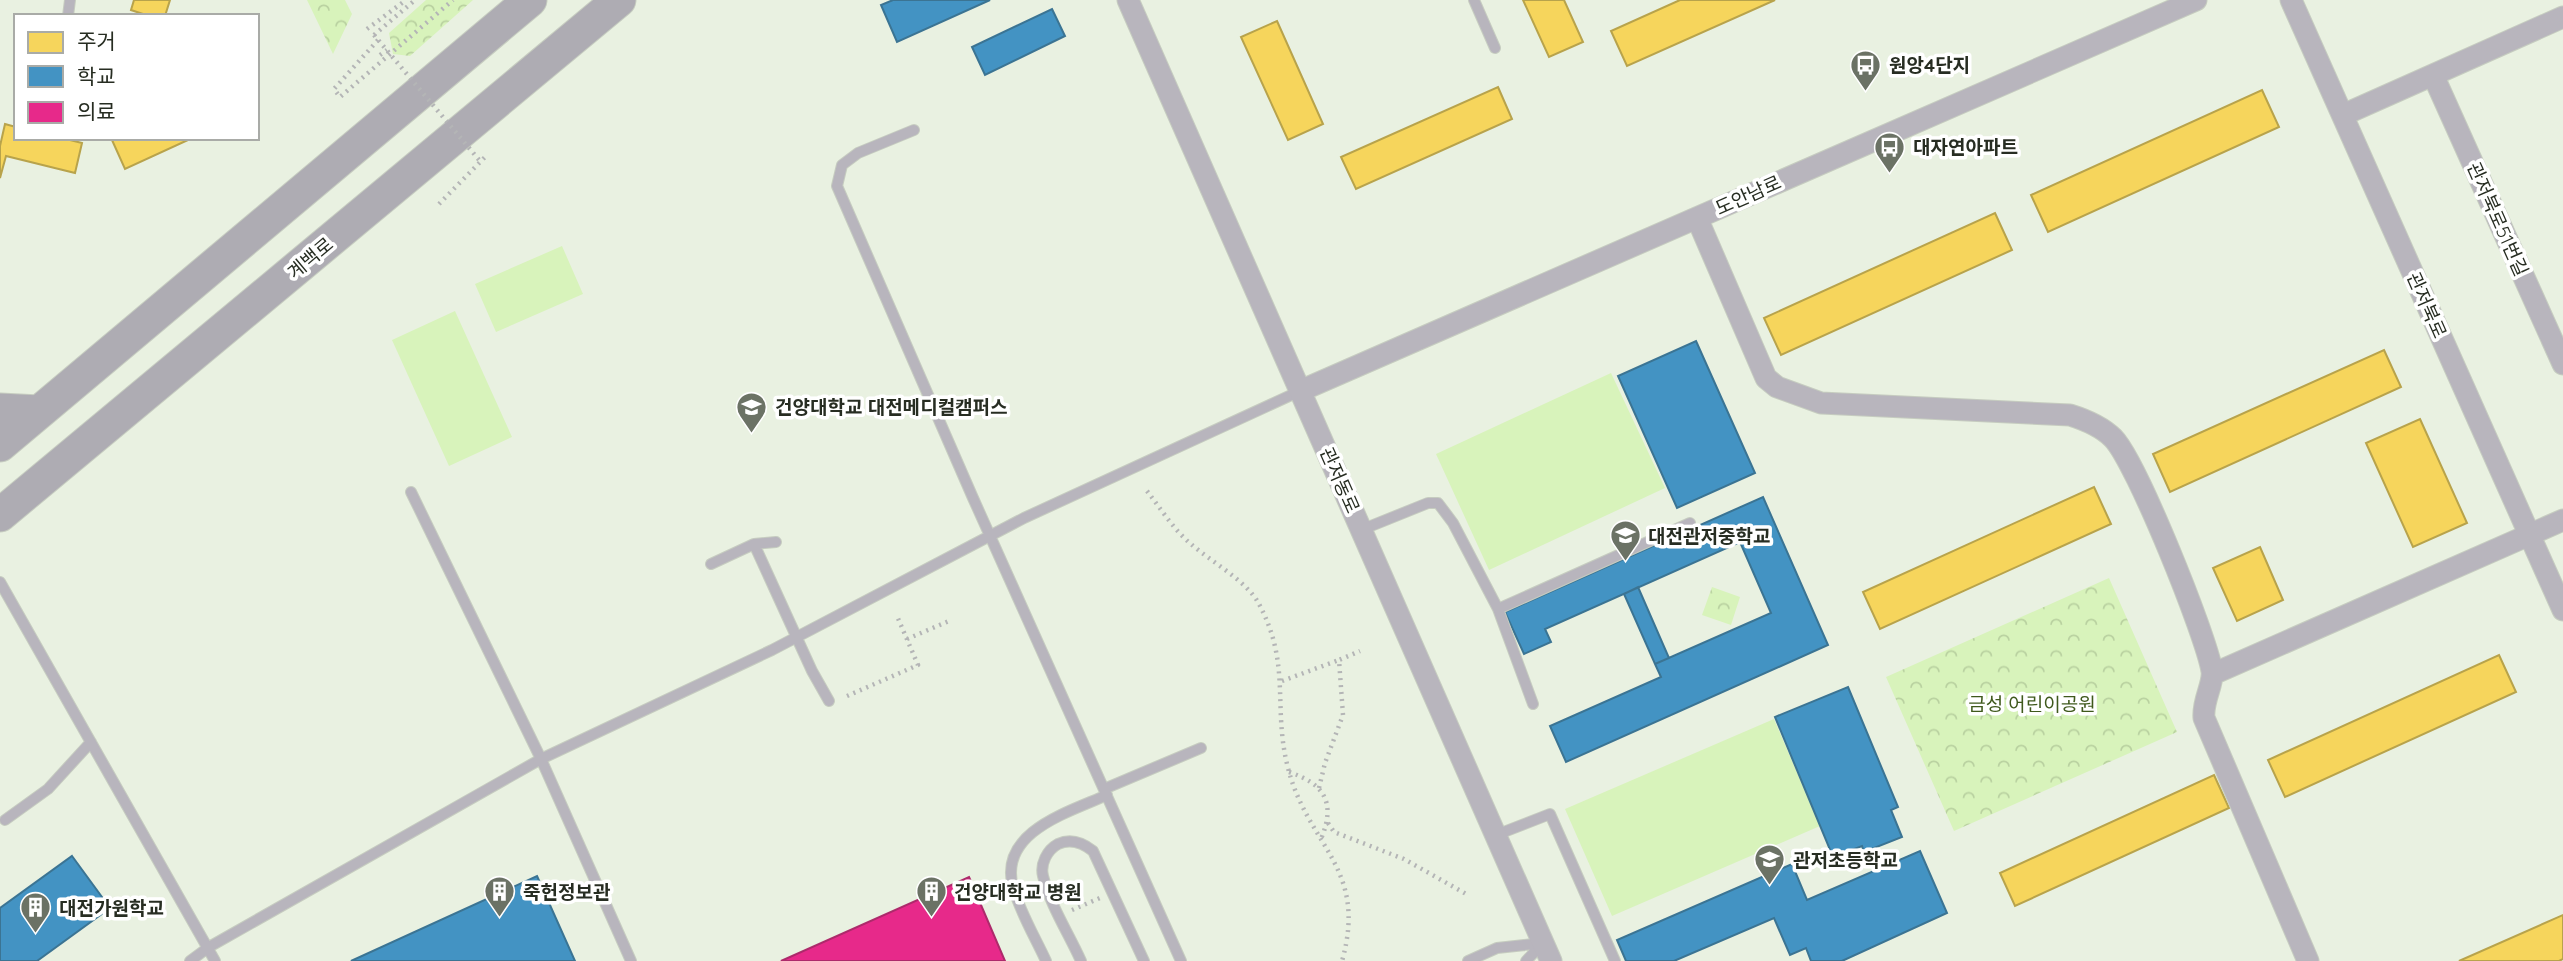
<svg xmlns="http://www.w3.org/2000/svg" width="2563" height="961" font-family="Quicksand,'Noto Sans KR',sans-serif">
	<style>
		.park { fill: url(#park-crowns) }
		.pitch { fill: #d8f3bb }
		.homes { fill: #f6d55c; stroke: #b8a34b; stroke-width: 2 }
		.schools { fill: #4393c3; stroke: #3b7493; stroke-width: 2 }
		.health { fill: #e7298a; stroke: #ad2a6b; stroke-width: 2 }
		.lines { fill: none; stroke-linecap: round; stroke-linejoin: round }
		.service-casing { stroke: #c6ccc0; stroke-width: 12 }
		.minor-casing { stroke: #c6ccc0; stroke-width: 23 }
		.primary-casing { stroke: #c6ccc0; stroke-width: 35 }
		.path { stroke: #b4b5b6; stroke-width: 4.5; stroke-dasharray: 2 5; stroke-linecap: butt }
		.service { stroke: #b8b5bd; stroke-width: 10 }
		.minor { stroke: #b8b5bd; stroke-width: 21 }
		.primary { stroke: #aeacb3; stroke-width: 33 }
		.path-bridge { stroke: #b4b5b6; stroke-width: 4.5; stroke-dasharray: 2 5; stroke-linecap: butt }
		.labels { text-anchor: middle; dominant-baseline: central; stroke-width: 7; stroke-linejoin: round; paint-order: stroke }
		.poi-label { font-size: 19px; font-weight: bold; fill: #272d22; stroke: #fff; text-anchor: start }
		.street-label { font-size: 19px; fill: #272d22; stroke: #fff }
		.park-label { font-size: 19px; fill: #3f591c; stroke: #fff }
	</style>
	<defs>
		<pattern id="park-crowns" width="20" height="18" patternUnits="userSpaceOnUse" patternTransform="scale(1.75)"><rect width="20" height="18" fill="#d8f3bb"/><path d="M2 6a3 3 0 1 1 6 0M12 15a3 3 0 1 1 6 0" fill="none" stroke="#b9d1a0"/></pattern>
	</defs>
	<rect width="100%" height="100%" fill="#e9f1e1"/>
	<path class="park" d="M307,0H345L352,14L333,54Z
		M426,0H473L410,56L393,54L389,33Z
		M2109,578L2177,732L1954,831L1886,677Z
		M1712,587L1740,597L1731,625L1702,615Z"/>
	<path class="pitch" d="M562,246L583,294L496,332L475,284Z
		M455,311L512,437L449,466L392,340Z
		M1611,373L1665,488L1489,570L1436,454Z
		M1774,719L1820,826L1612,916L1565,809Z"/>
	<path class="homes" d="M134,0H170L165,16H149L131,10Z
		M1523,0H1564L1583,42L1549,57Z
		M1680,0H1775L1627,66L1611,31Z
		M1277,21L1323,124L1288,140L1241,37Z
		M1498,87L1512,119L1356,189L1341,157Z
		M2262,90L2279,127L2048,232L2031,195Z
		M5,124L16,127V138H62L82,143L75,173L6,156L0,178V146Z
		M115,138H187L188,140L125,169L112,140Z
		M1995,213L2012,250L1781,355L1764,318Z
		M2384,350L2401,387L2170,492L2153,454Z
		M2420,419L2467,523L2413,547L2366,443Z
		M2094,487L2111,524L1880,629L1863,592Z
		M2260,547L2283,600L2237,621L2213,568Z
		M2499,655L2516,692L2285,797L2268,760Z
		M2214,775L2229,808L2015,906L2000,873Z
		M2563,915V959L2559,961H2459Z"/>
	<path class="schools" d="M893,0H990L897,42L881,5Z
		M1052,9L1065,36L985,75L972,47Z
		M1696,341L1755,473L1677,508L1618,376Z
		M1763,497L1828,645L1566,762L1550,726L1661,677L1655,664L1771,613L1740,542L1545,629L1551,642L1524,654L1505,612Z
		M1638,587L1669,658L1655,664L1624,594Z
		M1848,687L1898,807L1891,810L1902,837L1864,852L1862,846L1833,857L1775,717Z
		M1920,851L1947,913L1842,961H1811L1806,948L1790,955L1774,918L1674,961H1626L1617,940L1792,864L1807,900Z
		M72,856L110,908L37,961H0V908Z
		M537,876L575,961H351Z"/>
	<path class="health" d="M969,877L1005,961H781Z"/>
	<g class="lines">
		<defs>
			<path id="service" d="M1474,0L1495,48
				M68,16L70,0
				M914,130L858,153L842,165L837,186L973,498L1181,961
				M411,492L541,759L631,961
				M1361,530L1428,503H1438L1453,523L1498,609L1690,523
				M754,544L812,671L829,701
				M711,564L754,544L776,542
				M0,582L215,961
				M1498,609L1533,704
				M1104,789L1201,748
				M5,820L48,789L91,742
				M1496,835L1550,814L1615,961
				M190,961L209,947L541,759L772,650L1024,518L1300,391
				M1046,961C1035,937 1020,912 1013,887C998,832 1069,812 1107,795
				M1081,961C1069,934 1050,905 1043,876C1040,864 1047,850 1058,844C1071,838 1083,843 1093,851L1144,961
				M1468,961L1497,948L1543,943
				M1526,961L1543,943"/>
			<path id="minor" d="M1128,0L1551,961
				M2291,0L2563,610
				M2433,75L2563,364
				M2343,115L2563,17
				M1697,218L1766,378L1777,387L1821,403L2070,415C2086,420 2101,426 2113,438C2136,461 2206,635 2212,671C2214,684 2202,701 2204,718L2308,961
				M1300,391L2196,0
				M2213,674L2563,520"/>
			<path id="primary" d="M0,410L39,412
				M0,445L530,0
				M0,515L619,0"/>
		</defs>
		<use href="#service" class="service-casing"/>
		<use href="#minor" class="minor-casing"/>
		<use href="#primary" class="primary-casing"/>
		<path class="path" d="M367,29L406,0
			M374,35L415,0
			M378,40L334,89L340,97L453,0
			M380,55L387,50
			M439,204L487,155
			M1147,491C1161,509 1174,530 1191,544C1210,561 1247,581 1259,604C1291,664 1273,705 1287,764C1306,846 1369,866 1342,961
			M907,639L949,621
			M1282,681L1339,660
			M847,696L918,665L897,616
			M1289,772C1325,784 1336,803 1321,839
			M1319,788L1325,763L1343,715L1339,660L1360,651
			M1328,823L1334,832L1404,859L1468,895
			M1072,910L1100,898"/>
		<use href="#service" class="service"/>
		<use href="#minor" class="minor"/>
		<use href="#primary" class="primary"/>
		<path class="path-bridge" d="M374,35L480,161"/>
	</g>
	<defs>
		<symbol id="bus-pin" viewBox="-11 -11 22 30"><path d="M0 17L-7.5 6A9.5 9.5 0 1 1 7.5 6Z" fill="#6b7265" stroke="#fff"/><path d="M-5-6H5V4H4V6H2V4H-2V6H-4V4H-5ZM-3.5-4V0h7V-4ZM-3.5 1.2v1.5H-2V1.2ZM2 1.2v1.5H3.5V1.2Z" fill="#fff"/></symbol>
		<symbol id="university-pin" viewBox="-11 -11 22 30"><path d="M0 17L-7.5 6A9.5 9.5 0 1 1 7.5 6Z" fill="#6b7265" stroke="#fff"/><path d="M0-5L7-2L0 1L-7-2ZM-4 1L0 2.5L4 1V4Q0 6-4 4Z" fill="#fff"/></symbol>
		<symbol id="school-pin" viewBox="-11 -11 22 30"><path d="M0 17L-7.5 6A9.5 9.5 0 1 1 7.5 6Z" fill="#6b7265" stroke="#fff"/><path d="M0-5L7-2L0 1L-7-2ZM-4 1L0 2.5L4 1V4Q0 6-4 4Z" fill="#fff"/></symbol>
		<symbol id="building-pin" viewBox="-11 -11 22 30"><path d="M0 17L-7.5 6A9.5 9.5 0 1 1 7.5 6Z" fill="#6b7265" stroke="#fff"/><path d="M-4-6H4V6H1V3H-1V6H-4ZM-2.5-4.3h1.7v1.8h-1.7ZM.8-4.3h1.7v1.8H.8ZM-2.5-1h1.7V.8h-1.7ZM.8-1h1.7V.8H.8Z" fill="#fff"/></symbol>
	</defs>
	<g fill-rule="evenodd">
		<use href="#bus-pin" x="1848" y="48" width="35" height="47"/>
		<use href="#bus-pin" x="1872" y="130" width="35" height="47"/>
		<use href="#university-pin" x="734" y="390" width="35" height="47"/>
		<use href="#school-pin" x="1608" y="518" width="35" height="47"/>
		<use href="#school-pin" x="1752" y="842" width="35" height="47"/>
		<use href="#building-pin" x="482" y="874" width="35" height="47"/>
		<use href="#building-pin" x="914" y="874" width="35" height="47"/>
		<use href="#building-pin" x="18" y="890" width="35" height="47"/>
	</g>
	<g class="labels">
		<g class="poi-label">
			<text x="1889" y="65">원앙4단지</text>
			<text x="1913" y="147">대자연아파트</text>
			<text x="775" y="407">건양대학교 대전메디컬캠퍼스</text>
			<text x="1648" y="536">대전관저중학교</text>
			<text x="1793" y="860">관저초등학교</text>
			<text x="523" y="892">죽헌정보관</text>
			<text x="954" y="892">건양대학교 병원</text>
			<text x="59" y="908">대전가원학교</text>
		</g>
		<g class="street-label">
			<text transform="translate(1748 195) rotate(-24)">도안남로</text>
			<text transform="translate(2498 219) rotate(66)">관저북로51번길</text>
			<text transform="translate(310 258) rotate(-40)">계백로</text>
			<text transform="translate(2427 305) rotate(66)">관저북로</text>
			<text transform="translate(1340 480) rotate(66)">관저동로</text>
		</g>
		<g class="park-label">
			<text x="2032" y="704">금성 어린이공원</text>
		</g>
	</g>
	<rect x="14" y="14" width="245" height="126" fill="#ffffff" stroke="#a9aba7" stroke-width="2"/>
	<rect x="28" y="32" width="35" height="21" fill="#f6d55c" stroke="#a9aba7" stroke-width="2"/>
	<text x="77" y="49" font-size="21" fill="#272d22">주거</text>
	<rect x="28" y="66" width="35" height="21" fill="#4393c3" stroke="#a9aba7" stroke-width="2"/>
	<text x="77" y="84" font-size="21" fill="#272d22">학교</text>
	<rect x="28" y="102" width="35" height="21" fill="#e7298a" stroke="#a9aba7" stroke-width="2"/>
	<text x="77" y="119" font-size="21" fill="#272d22">의료</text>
</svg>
